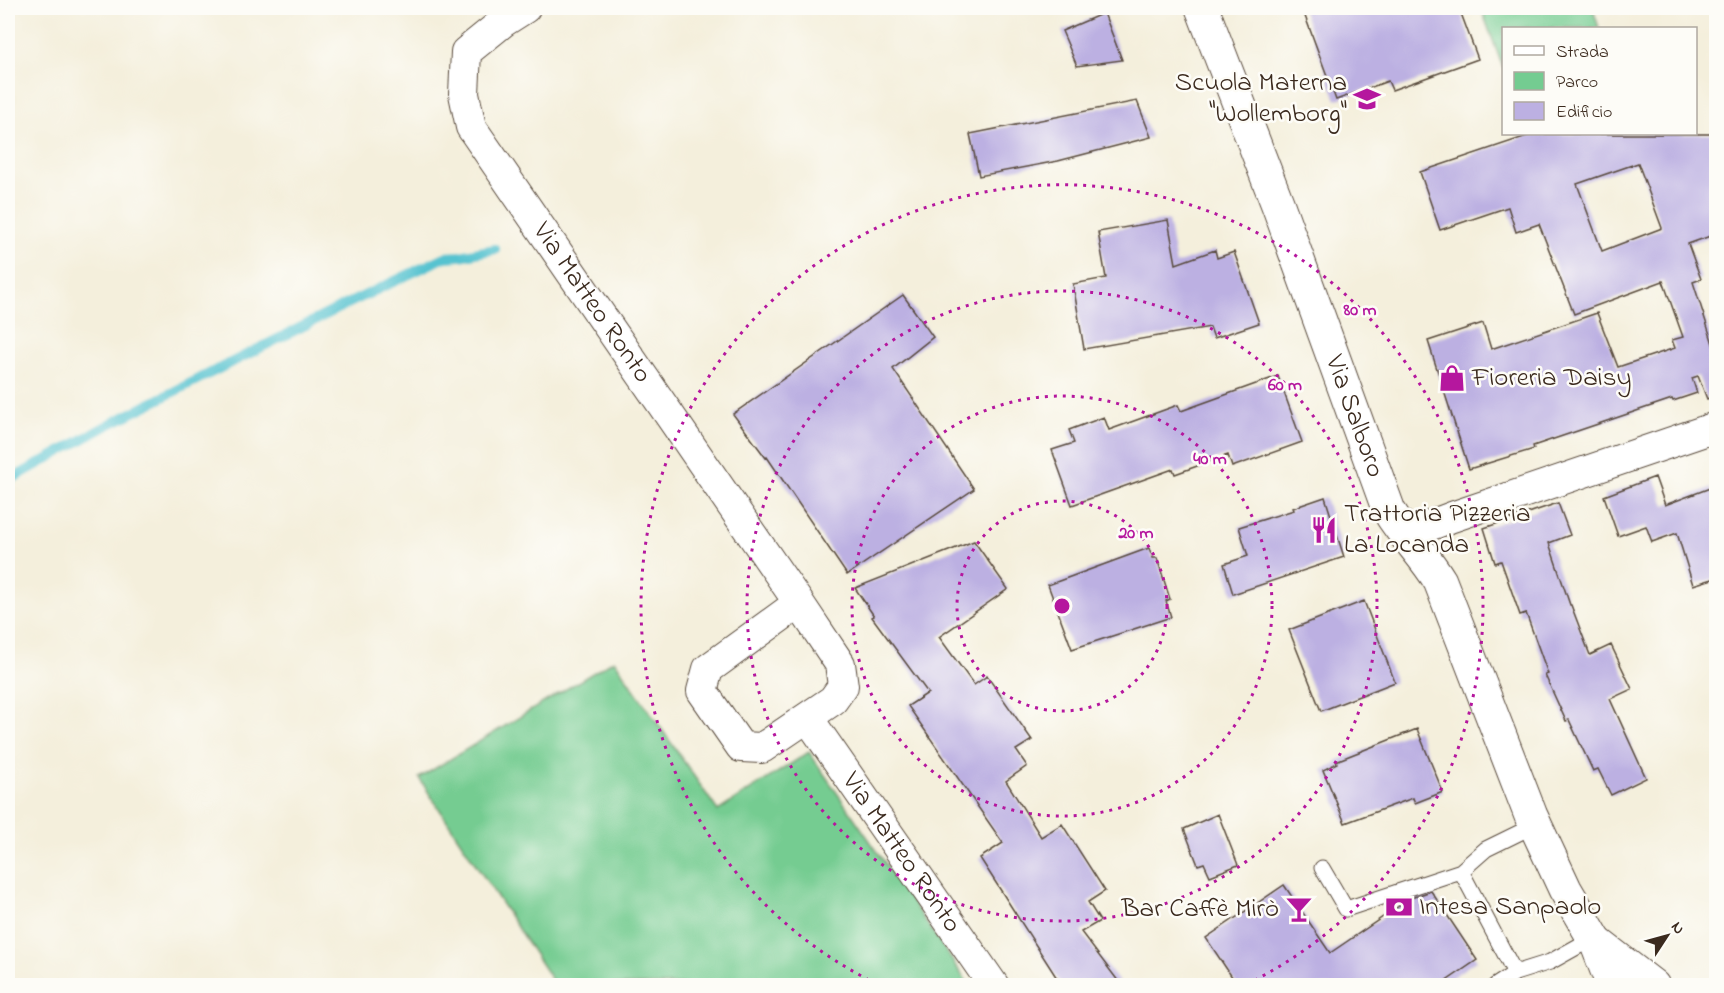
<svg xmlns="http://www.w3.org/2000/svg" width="1724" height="993" font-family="'Indie Flower',sans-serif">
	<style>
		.green { fill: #74cc91; stroke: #587b58; stroke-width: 1.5 }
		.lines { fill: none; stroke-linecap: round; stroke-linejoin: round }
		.stream { stroke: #57c3d0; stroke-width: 10 }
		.building { fill: #bcb0e2; fill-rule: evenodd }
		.service-casing { stroke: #57483a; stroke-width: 17 }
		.minor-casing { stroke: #57483a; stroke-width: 32 }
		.tertiary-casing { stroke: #57483a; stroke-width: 35 }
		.service { stroke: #fff; stroke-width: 15 }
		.minor { stroke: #fff; stroke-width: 30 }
		.tertiary { stroke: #fff; stroke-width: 33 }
		.ring { fill: none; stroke: #b5179e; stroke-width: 3; stroke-dasharray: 3 6 }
		.labels { text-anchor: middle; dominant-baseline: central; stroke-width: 5; stroke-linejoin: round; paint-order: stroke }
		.poi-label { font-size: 27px; fill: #3b2a1e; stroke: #fdfcf7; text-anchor: start }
		.street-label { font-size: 27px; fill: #3b2a1e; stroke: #fdfcf7 }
		.centre { fill: #b5179e; stroke: #fdfcf7; stroke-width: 3 }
		.ring-label { font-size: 18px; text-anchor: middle; font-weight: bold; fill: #b5179e; stroke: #fdfcf7; stroke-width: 5; stroke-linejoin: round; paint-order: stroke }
	</style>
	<rect width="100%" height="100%" fill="#fdfcf7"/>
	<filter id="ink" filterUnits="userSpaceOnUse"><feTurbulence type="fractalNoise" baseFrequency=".0167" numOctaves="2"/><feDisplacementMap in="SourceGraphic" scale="12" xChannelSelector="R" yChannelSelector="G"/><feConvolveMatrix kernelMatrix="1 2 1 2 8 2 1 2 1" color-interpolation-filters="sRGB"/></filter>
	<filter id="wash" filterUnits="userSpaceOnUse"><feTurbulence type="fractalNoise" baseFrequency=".008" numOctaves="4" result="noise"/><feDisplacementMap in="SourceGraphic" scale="24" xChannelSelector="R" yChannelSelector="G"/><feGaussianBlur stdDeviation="1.35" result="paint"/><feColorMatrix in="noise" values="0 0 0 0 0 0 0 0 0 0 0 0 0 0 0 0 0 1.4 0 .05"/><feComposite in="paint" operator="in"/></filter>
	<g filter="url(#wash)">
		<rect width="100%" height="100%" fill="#f4efdc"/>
		<path class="green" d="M1481,8H1597L1593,9L1599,28H1504L1503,68Z
			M614,660L718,811L809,752L969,985H555L419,778Z"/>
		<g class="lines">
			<path class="stream" d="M8,481L108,425L343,306L445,257L460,256L495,249"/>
		</g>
		<g id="blocks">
			<path class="building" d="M1302,8H1459L1478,59L1392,90L1388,81L1336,100Z
				M1104,13L1122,60L1077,66L1062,31Z
				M1137,101L1151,137L1058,161L979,176L970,134Z
				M1533,134H1716V234L1688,244L1701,279L1693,282L1716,353V395L1707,399L1698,376L1692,378L1697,393L1673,401L1672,399L1533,446L1534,449L1469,469L1428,341L1483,323L1491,349L1597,313L1618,367L1675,348L1672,340L1683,337L1663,281L1574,314L1539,224L1516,232L1508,207L1440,230L1420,172ZM1638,163L1662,228L1602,251L1577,184Z
				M1168,220L1176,264L1215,250L1217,258L1234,252L1259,323L1214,338L1210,327L1084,349L1073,284L1106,278L1098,232Z
				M903,295L933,337L893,369L974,489L847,575L767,457L766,458L733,414Z
				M1278,376L1302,442L1232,467L1228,455L1175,474L1173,469L1072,505L1052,450L1074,443L1069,430L1104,417L1109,430L1178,405L1181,411Z
				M1655,477L1665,505L1710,488L1716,503V578L1693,585L1677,533L1652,542L1646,526L1618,536L1604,496Z
				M1325,497L1344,557L1233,594L1224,564L1248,556L1239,527L1294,510L1293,508Z
				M1558,503L1570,535L1549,543L1570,605H1571L1590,655L1611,645L1632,689L1610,699L1646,778L1611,795L1598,769L1593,771L1569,720L1566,721L1545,675L1548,674L1526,613L1520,615L1501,561L1495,563L1484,528Z
				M974,541L1008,589L939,637L974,685L987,676L1032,740L1016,750L1027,766L1006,781L1041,837L1062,824L1105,891L1088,902L1100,921L1081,932L1122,986H1062L980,858L1003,843L908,706L928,693L872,617L874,616L855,588Z
				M1149,548L1153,558H1157L1170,599L1166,601L1171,617L1072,649L1048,585Z
				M1364,601L1395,682L1321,711L1289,630Z
				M1417,729L1443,792L1415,803L1413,798L1345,823L1323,770L1337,763L1336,761Z
				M1218,814L1238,865L1210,876L1204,863L1198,865L1184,829Z
				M1284,885L1330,953L1411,898L1431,891L1477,960L1439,986H1238L1206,938Z"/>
		</g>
	</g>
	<g filter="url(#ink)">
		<use href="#blocks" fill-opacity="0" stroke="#57483a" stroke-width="1.5"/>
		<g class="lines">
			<defs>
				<path id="service" d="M1535,825L1486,849L1461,871L1515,973L1550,962L1593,938
					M1322,868L1346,909L1461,871
					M1495,986L1515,973"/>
				<g id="minor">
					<path id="s1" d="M525,8L503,22L466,52L464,94L471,127L799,603L840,664L843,686L833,700L762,748L741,747L702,691L708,669L799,603"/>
					<path d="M1408,540L1423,528L1452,517L1716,427"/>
					<path id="s2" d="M808,718L994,986"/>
				</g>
				<g id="tertiary">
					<path id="s3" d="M1202,8L1278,205L1389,511C1404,536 1425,556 1440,581L1531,816L1565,889L1596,942L1613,986"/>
					<path d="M1596,942L1653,986"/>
				</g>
			</defs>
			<use href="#service" class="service-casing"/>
			<use href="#minor" class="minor-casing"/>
			<use href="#tertiary" class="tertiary-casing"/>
			<use href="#service" class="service"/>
			<use href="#minor" class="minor"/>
			<use href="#tertiary" class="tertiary"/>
		</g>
	</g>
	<g class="ring">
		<circle cx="1062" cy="606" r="105"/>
		<circle cx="1062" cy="606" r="210"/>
		<circle cx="1062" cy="606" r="315"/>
		<path d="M877 984A421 421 0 1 1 1247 984"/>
	</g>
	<defs>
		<symbol id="school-bare" viewBox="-9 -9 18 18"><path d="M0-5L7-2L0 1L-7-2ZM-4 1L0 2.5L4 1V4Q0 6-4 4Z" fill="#b5179e" stroke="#fdfcf7" stroke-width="2.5" paint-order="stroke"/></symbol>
		<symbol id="shop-bare" viewBox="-9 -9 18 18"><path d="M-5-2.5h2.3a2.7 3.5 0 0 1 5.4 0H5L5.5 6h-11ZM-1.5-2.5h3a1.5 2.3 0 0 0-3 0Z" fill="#b5179e" stroke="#fdfcf7" stroke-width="2.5" paint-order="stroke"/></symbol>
		<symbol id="restaurant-bare" viewBox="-9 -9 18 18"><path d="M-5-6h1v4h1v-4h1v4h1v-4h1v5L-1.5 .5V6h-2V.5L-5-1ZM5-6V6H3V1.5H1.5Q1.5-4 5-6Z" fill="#b5179e" stroke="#fdfcf7" stroke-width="2.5" paint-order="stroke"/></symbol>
		<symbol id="bank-bare" viewBox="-9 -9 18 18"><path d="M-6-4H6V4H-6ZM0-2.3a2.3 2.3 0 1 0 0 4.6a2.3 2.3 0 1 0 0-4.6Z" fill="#b5179e" stroke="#fdfcf7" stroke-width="2.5" paint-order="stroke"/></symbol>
		<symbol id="bar-bare" viewBox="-9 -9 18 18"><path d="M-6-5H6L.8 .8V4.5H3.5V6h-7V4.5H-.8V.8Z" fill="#b5179e" stroke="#fdfcf7" stroke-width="2.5" paint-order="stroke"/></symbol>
	</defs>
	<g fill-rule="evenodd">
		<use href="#school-bare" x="1348" y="80" width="38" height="38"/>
		<use href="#shop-bare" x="1433" y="359" width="38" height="38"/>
		<use href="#restaurant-bare" x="1305" y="511" width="38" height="38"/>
		<use href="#bank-bare" x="1380" y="888" width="38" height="38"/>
		<use href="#bar-bare" x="1280" y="890" width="38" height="38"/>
	</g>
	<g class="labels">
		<g class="poi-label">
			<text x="1347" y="83" text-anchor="end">Scuola Materna<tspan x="1347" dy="31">"Wollemborg"</tspan></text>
			<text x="1472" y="378">Fioreria Daisy</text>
			<text x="1344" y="514">Trattoria Pizzeria<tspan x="1344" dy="31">La Locanda</tspan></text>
			<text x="1419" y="907">Intesa Sanpaolo</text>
			<text x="1279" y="909" text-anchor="end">Bar Caffè Mirò</text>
		</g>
		<g class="street-label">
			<text stroke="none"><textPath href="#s1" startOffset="363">Via Matteo Ronto</textPath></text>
			<text stroke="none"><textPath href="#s3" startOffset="436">Via Salboro</textPath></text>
			<text stroke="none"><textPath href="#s2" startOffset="164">Via Matteo Ronto</textPath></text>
		</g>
	</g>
	<circle cx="1062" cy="606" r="9" class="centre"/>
	<g class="ring-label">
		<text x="1360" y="315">80 m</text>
		<text x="1285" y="390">60 m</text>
		<text x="1210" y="464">40 m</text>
		<text x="1136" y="538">20 m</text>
	</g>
	<rect width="1724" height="993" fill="none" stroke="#fdfcf7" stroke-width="30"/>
	<rect x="1502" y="27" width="195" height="108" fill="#fdfcf7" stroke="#afa8a0" stroke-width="1.5"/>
	<rect x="1514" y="46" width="30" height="9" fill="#ffffff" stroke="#afa8a0" stroke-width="1.5"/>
	<text x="1556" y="57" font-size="18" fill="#3b2a1e">Strada</text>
	<rect x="1514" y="72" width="30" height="18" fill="#74cc91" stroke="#afa8a0" stroke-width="1.5"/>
	<text x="1556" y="87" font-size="18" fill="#3b2a1e">Parco</text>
	<rect x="1514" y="102" width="30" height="18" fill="#bcb0e2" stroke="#afa8a0" stroke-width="1.5"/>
	<text x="1556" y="117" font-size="18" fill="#3b2a1e">Edificio</text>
	<g transform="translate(1667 936) rotate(54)" stroke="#fdfcf7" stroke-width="4.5" paint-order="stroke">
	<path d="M0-4.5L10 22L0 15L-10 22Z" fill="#3b2a1e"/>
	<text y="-9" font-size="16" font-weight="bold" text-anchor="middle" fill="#3b2a1e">N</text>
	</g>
</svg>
